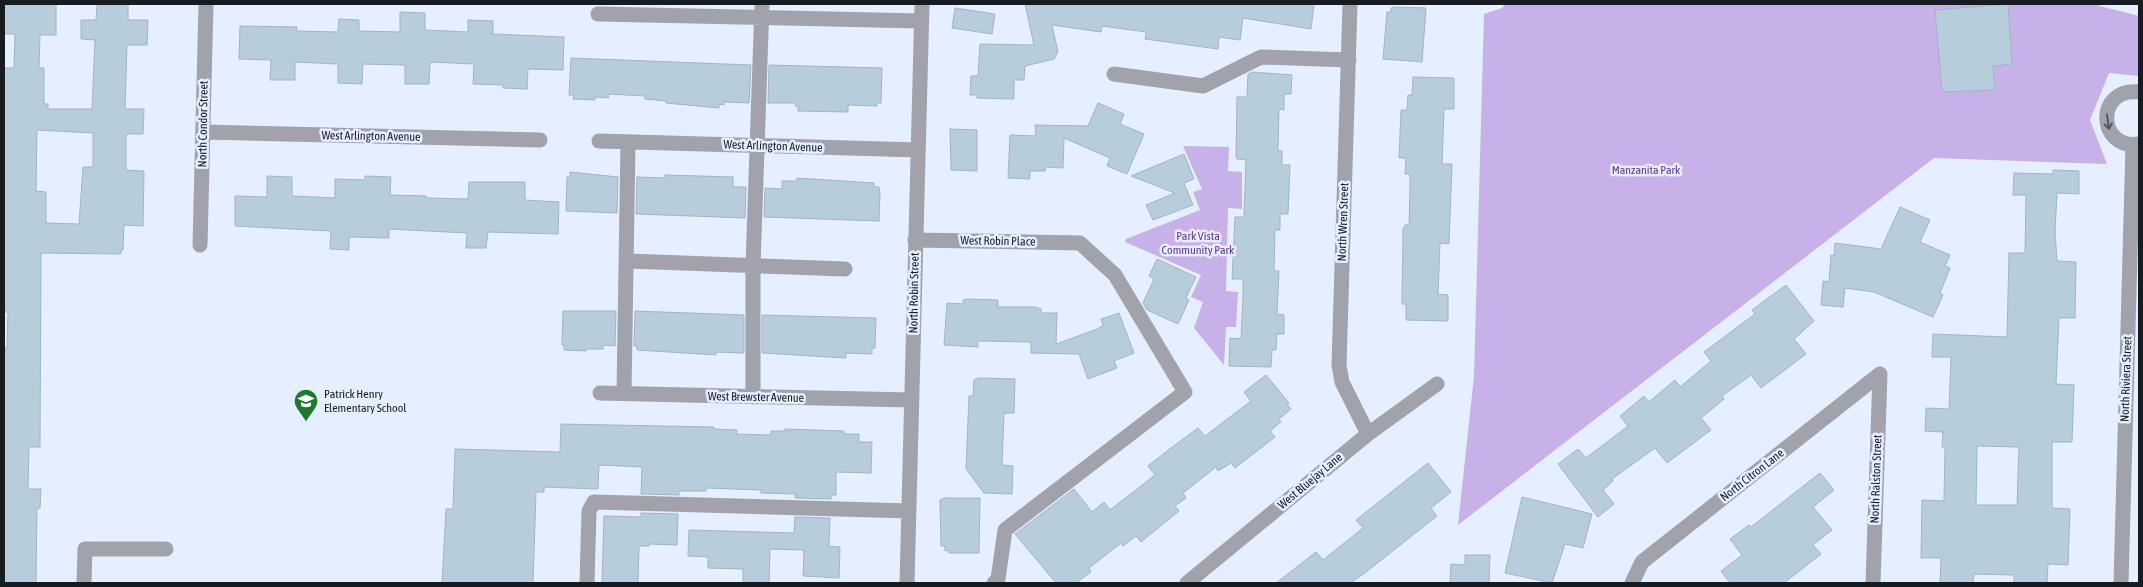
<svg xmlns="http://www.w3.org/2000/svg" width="2143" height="587" font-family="'Asap Condensed',sans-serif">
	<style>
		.green { fill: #c8b0e8 }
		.building { fill: #b8cddb; stroke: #a0b5c2; fill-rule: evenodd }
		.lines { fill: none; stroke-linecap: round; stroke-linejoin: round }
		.minor { stroke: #a1a2ab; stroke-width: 15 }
		.oneway { stroke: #555860 }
		.labels { text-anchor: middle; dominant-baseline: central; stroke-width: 5; stroke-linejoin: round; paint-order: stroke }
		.street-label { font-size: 12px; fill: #171b22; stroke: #e5efff }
		.park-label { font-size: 12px; fill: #663694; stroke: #e5efff }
		.poi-label { font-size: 12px; fill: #171b22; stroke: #e5efff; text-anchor: start }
	</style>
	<rect width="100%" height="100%" fill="#e5efff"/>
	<path class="green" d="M1506,4H2092L2139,16V76L2109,73L2090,120L2107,164L1934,158L1458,525L1474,376L1484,14L1502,8Z
		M1183,146L1229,147L1228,171L1242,172V209L1228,208L1226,291L1238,292L1236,327H1226L1224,365L1194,328L1203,302L1191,297L1201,275L1125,242L1126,239L1200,210L1193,192L1202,189Z"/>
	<path class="building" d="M4,4H56V35H40L39,68H44V104H48V109H92L95,40L81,39V20H96L97,4H128V20H148L147,45H127L125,109H144L143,134H126V170L144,171L143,226L124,225L123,250H121V254L41,253L40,447H29L28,489H41L40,508H37L36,583H4V348H7L8,312H4V68H14L15,34H4ZM37,130L93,133V167H83L79,224L46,223V192L36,191Z
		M1025,4H1314L1311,29L1243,18L1240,40L1219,37L1218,49L1145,39L1146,32L1102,26L1101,32L1052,25L1058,52L1054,59L1025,66L1024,80H1014V99L977,98V95H970L971,76H978L980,44L1034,45Z
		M2008,4L2012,64L1993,66L1995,90L1942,92L1935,10Z
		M1395,7L1426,8L1422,62L1383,59L1387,12H1391V8Z
		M955,8L995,14L992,34L952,28Z
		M400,12L425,13V30L468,32V20L493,21V34L564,37L563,70L528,69L527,89L503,88V85L473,84L474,64L430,62L429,84H405V65L363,64L362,84L338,83V64L295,62V80H270L271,60L239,59L240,26L297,27L296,31L338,32L339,19L359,20V31L400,32Z
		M571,58L751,65L749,103L724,102V105L719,104V108L666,103V101L645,99V96L609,94L608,98L595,97V100L573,99L574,95H569Z
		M769,65L882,68L881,103H877V106L848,105V112L798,111V106H795L796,103H768Z
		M1252,72L1292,75L1291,94H1284V110L1279,109L1278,151H1282V165H1290L1288,214H1280V230H1275L1274,271H1279L1277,314L1284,315V334H1277L1276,350H1272L1271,367L1229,366L1230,338L1241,339L1243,296V279H1232L1235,217H1244L1246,160L1237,159L1236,157L1237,97H1247L1248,74Z
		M1413,77L1454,78V109H1444L1442,164H1452L1449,244L1440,243L1438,294L1448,295V321L1406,320V304H1402L1403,230L1405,225H1409L1410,190V174H1405L1406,158H1399L1401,110H1407L1408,95H1412Z
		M1098,103L1124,114L1120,124L1144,134L1127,174L1107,166L1110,158L1064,138L1063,168L1046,167L1045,171H1030V179L1008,178L1010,135L1036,136L1035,125L1088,126Z
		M950,129L977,130V171L951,170Z
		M1184,154L1194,179L1184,183L1193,205L1153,220L1146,205L1175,193L1131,176Z
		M2053,170L2079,171V194L2057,193L2055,232L2057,261L2076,262L2075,318H2059L2056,384L2074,385L2072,442H2052V508L2070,509L2068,565L2048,564L2047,583H2014V575L1974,574L1973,583H1940L1941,558H1921L1922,500L1944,501L1945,447H1942L1943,432L1925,431L1926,408L1949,409L1951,357H1932L1933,334L2007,337L2009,253H2025L2026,195H2013L2014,173L2053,174ZM1977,446L2019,447L2017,505H1976Z
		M570,172L618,177L617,213L566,211L567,177H570Z
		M665,175L733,177V187H746L745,218L636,214L637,177L665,178Z
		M267,176L292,177V196L335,198V179L365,180V176L391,177L390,195L426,196V198L468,199L469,182H525V200L559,202L558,234L488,232L486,248H466L467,233L389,229V238L349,237V250L330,249L331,231L235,226V196L267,197Z
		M797,178L874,183V187H879L880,192L879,221L764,217L765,188L782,189V181H797Z
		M1900,207L1930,220L1920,242L1950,255L1945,266L1950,268L1940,293L1943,295L1933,317L1874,292L1845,288L1843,307L1821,305L1823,281L1829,282L1831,255L1834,256L1835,243L1881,249Z
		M1157,259L1196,277L1186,298L1189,300L1178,324L1147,310L1143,303L1154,279L1149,276Z
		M1786,285L1814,321L1794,339L1806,354L1761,388L1751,375L1722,396L1724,399L1701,418L1711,430L1667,463L1655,448L1612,479L1613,481L1603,490L1614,504L1598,517L1558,464L1578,449L1586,458L1628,426L1620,416L1644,396L1649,402L1675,380L1680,387L1711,361L1704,352L1755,314L1752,310Z
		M967,299L998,300V307H1036L1041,309V313H1057L1056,344L1095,330L1103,326L1101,319L1119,313L1134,353L1114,361L1117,368L1088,379L1079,354L1031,353V342L978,341V347L944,345L947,303L963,304V300Z
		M563,311H616L615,346L603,345V349H586V351L564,350V345H562Z
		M635,311L744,315V353L716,352V355L637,350V346H634Z
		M762,315L876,318L875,348H872V354L846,353V358L762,353Z
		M1266,375L1289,403L1287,404L1291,409L1279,419L1281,422L1270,431L1275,437L1235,468L1231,463L1218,471L1216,467L1183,493L1186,498L1175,506L1179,511L1141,542L1136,536L1123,546L1121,543L1089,568L1091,572L1076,583H1056L1015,534L1074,489L1092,512L1104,502L1110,510L1155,475L1148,466L1171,448L1198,428L1205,436L1251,401L1244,392Z
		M979,378L1015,379L1014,413H1004L1002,465L1013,466L1012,494L984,493L966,469L969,396H973L974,380Z
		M561,424L714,427V429L737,430L736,434L771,435V431H785V429L844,431V434H859V442H872L871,473L836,472V495H831V499L795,498V494L761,493V490L706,488V491H679V495L641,494L642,467L599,465L598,489L544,487V492H536L533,583H442L446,509H453L455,449L560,452Z
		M1428,463L1451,492L1431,508L1437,516L1366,572L1351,583H1276L1316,552L1323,560L1363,528L1356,520Z
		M1820,473L1834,490L1813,507L1832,530L1813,545L1821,554L1784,583H1730L1721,571L1742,555L1730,539L1749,525L1751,527Z
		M1522,497L1592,514L1583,548L1565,544L1552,583L1505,573Z
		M945,498H980L979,553H949V550L945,551V546H941L940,500Z
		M641,513L678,514L677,545L649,544V546H639L638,583H602L604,516L641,517Z
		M795,517L830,518L829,546L840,547L839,578L803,576L804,550L770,549L769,583H743V569L708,568V557L688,556L689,530L794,533Z
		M1465,555H1490L1489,583H1450L1451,564L1465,565Z"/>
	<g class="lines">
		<path class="minor" d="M1350,4L1339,365L1342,382L1368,434
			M598,14L921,21
			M1114,74L1203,86L1261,57L1349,60
			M2139,92C2095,87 2097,150 2139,144
			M203,132L540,140
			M599,141L918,150
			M915,240L1080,243L1115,275L1185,392L1005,530L998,579L994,583
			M200,245L206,4
			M628,261L845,269
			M600,393L911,400
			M624,393L628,142
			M753,397V265L762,4
			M84,583L85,549H166
			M587,583L589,511L594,502L909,511
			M907,583L922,4
			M1187,583L1368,434L1437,384
			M1632,583L1642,562L1880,374
			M1873,583L1880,374
			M2121,583L2133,145"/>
	</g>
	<defs><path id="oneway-shaft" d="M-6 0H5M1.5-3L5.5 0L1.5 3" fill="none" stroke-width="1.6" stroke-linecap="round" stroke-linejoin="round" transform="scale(1.25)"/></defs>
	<use class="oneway" href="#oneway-shaft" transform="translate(2108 122) rotate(82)"/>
	<defs>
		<symbol id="school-pin" viewBox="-11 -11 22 30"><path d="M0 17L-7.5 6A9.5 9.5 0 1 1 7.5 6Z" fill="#1c7b2b" stroke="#e5efff"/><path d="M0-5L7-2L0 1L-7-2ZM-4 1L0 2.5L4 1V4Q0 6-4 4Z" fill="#fff"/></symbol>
	</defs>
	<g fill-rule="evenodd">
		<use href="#school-pin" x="292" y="387" width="28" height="38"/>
	</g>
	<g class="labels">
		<g class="street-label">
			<text transform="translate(203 124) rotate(-89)">North Condor Street</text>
			<text transform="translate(371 136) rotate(1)">West Arlington Avenue</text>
			<text transform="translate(773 146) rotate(2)">West Arlington Avenue</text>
			<text transform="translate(1343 222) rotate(-88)">North Wren Street</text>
			<text transform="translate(998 241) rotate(1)">West Robin Place</text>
			<text transform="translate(914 293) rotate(-89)">North Robin Street</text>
			<text transform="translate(2126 379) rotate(-88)">North Riviera Street</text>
			<text transform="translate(756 397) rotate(1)">West Brewster Avenue</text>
			<text transform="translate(1752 475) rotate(-38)">North Citron Lane</text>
			<text transform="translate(1876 479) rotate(-88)">North Ralston Street</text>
			<text transform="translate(1310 481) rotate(-40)">West Bluejay Lane</text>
		</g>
		<g class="park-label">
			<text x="1646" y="170">Manzanita Park</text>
			<text x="1198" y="236">Park Vista<tspan x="1198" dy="14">Community Park</tspan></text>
		</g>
		<g class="poi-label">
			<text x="324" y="394">Patrick Henry<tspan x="324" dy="14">Elementary School</tspan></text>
		</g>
	</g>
	<rect width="2143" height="587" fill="none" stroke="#171b22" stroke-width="10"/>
</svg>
